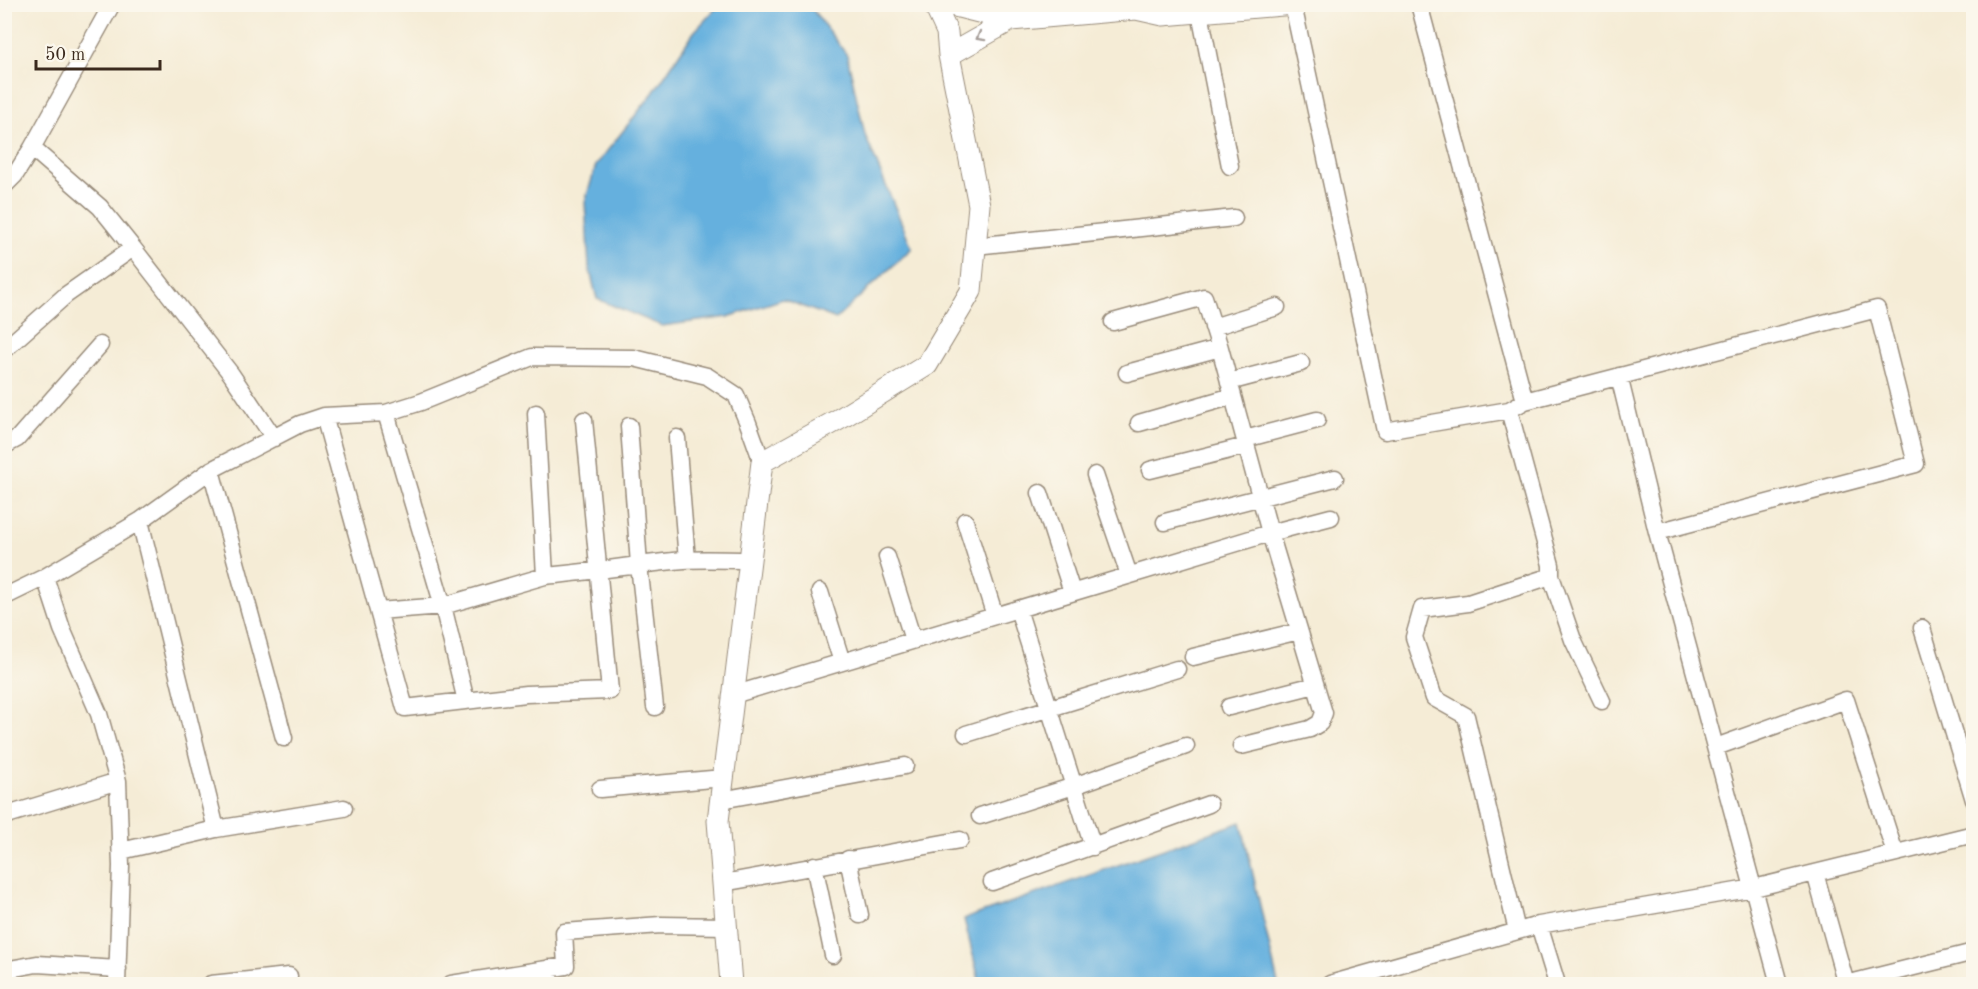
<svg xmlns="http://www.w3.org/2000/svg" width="1978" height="989" font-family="'Old Standard TT',serif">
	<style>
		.water { fill: #65b0de; stroke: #506d7e; stroke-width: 1.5 }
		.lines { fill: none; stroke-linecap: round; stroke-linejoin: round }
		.minor-casing { stroke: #988b7a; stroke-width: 19 }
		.tertiary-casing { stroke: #988b7a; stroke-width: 23 }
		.minor { stroke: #fff; stroke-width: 16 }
		.tertiary { stroke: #fff; stroke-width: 21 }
		.oneway { stroke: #a79f9a }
	</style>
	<rect width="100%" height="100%" fill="#fbf7ec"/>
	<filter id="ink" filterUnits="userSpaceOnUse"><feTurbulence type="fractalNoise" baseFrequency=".0167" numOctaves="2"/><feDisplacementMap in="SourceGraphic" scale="12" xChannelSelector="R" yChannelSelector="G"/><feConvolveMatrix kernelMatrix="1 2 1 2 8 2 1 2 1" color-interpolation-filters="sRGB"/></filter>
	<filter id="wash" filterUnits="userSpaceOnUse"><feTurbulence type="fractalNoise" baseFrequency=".008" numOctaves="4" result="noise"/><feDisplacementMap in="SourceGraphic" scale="24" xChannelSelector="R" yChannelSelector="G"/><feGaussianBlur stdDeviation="1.35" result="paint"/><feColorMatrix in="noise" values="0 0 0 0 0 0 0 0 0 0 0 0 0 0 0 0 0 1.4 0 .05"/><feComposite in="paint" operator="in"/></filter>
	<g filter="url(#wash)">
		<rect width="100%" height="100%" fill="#f5ecd6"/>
		<path class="water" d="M720,4L809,5L847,55L865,135L912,248L836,319L783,299L728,317L662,326L597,299L589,267L585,202L596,165L653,93L694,32Z
			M1241,822L1278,984H980L964,919Z"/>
	</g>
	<g filter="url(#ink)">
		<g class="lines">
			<defs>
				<path id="minor" d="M1419,4L1525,401L1877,309L1916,464L1657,532
					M1293,5L1385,431L1509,410L1525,401
					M1200,13L1230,166
					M32,148L100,207L133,248
					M4,186L15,175L32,148L112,4
					M975,246L1234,218
					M1113,322L1204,297L1220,348L1270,533L1324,713L1320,723L1310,729L1241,746
					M1213,327L1277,307
					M4,350L66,295L133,248L231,374L274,438
					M1127,373L1220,348
					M1619,376L1657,532L1779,984
					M1229,382L1301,363
					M1509,410L1551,565V576L1573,640L1602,701
					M386,413L443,606L466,701
					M536,413L545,576C592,572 638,564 684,560C706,559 728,560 750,560
					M324,416L405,708L526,694L610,691L584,420
					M1139,423L1233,396
					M629,426L639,565L655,707
					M677,438L687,560
					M1245,439L1317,420
					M4,446L17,439L100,345
					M211,470L284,738
					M1150,470L1246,446
					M1095,475L1129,575
					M1040,493L1072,592
					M140,521L216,829
					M965,521L995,616
					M1165,522L1335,478
					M887,557L913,640
					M45,577L62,629L99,714L118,781L121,866L117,984
					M820,592L842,662
					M4,597L45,577L140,521L211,470L300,424L324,416L386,413L421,402L532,357L634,358L707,376L736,395L748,423L762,462
					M1018,609L1093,847
					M378,611L443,606L545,576
					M1922,628L1974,800
					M1193,657L1299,631
					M733,695L1270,533L1331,517
					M1229,707L1315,685
					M966,734L1177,669
					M1716,747L1846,700L1895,853
					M600,789L723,778
					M721,800L905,766
					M4,816L118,781
					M980,816L1074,786L1186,746
					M121,851L216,829L344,808
					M848,859L860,915
					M814,865L833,955
					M1815,873L1846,984L1974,952
					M992,882L1209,804
					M723,883L960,840
					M1539,925L1557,984
					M1517,931L1466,716L1434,698L1414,637L1422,609L1468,603L1551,576
					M549,968L551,984
					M4,970L37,964L118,969
					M211,984L289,976
					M451,984L566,966L564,932L661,925L727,926
					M1330,984L1539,925L1754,888L1974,834"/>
				<path id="tertiary" d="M947,4L1011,20L1136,9L1163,15L1294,4
					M949,55L1011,20
					M731,984L718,821L762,462L843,417L927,365L971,291L979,205L949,55L947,32L934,4"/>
			</defs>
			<use href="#minor" class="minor-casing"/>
			<use href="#tertiary" class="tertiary-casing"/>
			<use href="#minor" class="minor"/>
			<use href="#tertiary" class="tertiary"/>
		</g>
		<defs><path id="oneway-chevron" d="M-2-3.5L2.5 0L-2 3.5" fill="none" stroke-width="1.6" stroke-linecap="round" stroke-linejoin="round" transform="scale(1.5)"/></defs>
		<use class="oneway" href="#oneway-chevron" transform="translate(980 37) rotate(151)"/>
	</g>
	<rect width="1978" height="989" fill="none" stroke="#fbf7ec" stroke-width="24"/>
	<path d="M36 60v9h124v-9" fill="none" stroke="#3b2a1e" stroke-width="3"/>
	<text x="45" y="60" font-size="18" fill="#3b2a1e" stroke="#fbf7ec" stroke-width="4.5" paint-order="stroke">50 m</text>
</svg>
